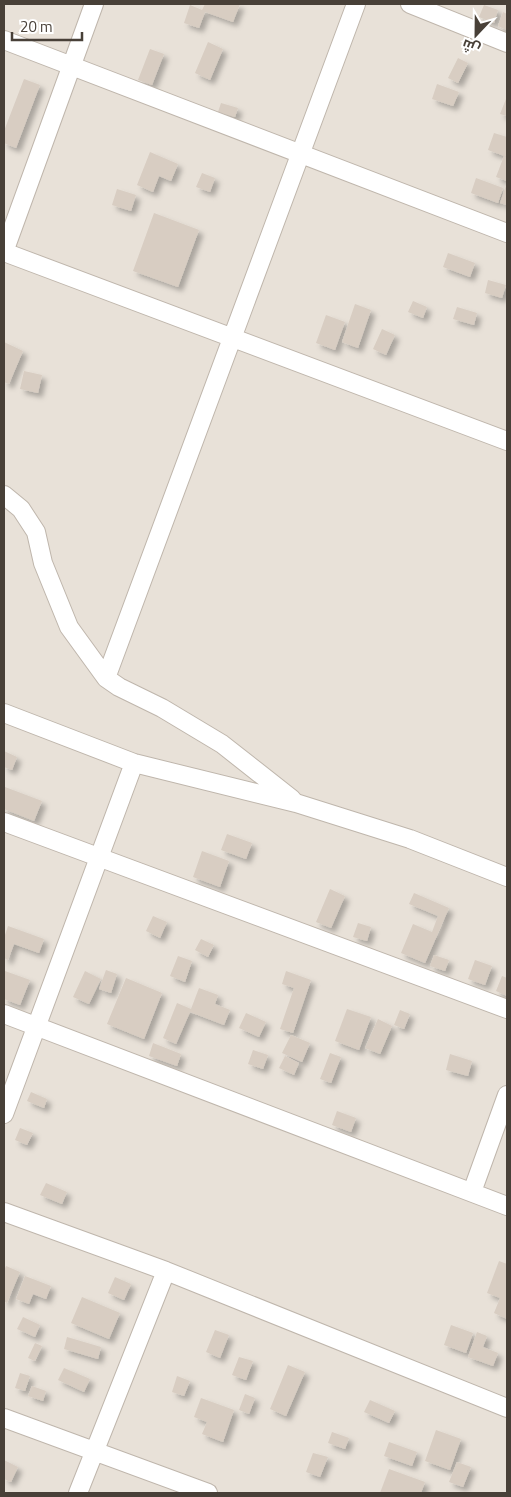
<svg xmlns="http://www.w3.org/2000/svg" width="511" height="1497" font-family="'Titillium Web',Cairo,sans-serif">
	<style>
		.residential { fill: #e8e1d8 }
		.building { fill: #d8cdc2; filter: url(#shadow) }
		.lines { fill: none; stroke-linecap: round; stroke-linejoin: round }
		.street-casing { stroke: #bfb6ac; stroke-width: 20 }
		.street { stroke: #fff; stroke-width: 18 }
	</style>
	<defs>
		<filter id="shadow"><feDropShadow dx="4.5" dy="4.5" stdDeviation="2.5" flood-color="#0004"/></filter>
	</defs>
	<rect width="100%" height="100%" fill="#f4f0ea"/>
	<path class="residential" d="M4,4H507V1493H4Z"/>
	<path class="building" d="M205,4H240L233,22L205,12L199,28L184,23L190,5L202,10Z
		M484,5L498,10L494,23L479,17Z
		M503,12L507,14V30L498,26Z
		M208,42L223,49L210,80L195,73Z
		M150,49L164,54L152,85L138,80Z
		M458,58L468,63L458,83L448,78Z
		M24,79L40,85L16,148L4,143V131Z
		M437,84L459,92L453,106L432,99Z
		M506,99L507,100V116L500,114Z
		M221,103L238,108L235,117L218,112Z
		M494,133L507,137V157L488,150Z
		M150,152L178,164L171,181L159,176L153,192L137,185Z
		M504,156L507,158V181L496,177Z
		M202,173L215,178L210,192L196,187Z
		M476,178L503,188L498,203L471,193Z
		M507,183V205L500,203Z
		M117,189L136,195L131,211L112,205Z
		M154,213L199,230L178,287L133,271Z
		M448,253L475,263L470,277L443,267Z
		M488,280L506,285L502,298L485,293Z
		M413,301L427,307L423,318L408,312Z
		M355,304L371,310L358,348L342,342Z
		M457,307L477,313L474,325L453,319Z
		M326,315L345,322L335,350L316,343Z
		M382,329L395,335L386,355L373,349Z
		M4,342L23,351L9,384L4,382Z
		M24,371L42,375L38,393L20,389Z
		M4,751L17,757L12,770L4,767Z
		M5,787L42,801L34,821L4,809Z
		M227,834L252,843L246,859L221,850Z
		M202,851L229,861L220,887L193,877Z
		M330,889L345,896L331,928L316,922Z
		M414,893L449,908L425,963L401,953L413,924L432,932L438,916L409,904Z
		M153,916L167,922L160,938L146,931Z
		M358,923L371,927L367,941L353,937Z
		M8,926L44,939L39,953L14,944L8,960L4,958V938Z
		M201,939L214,945L208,957L195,950Z
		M434,955L449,960L445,971L430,966Z
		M178,956L192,961L185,982L170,976Z
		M475,960L492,966L485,985L468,979Z
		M106,970L117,974L111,993L99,989Z
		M5,971L30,980L20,1005L4,999Z
		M85,971L101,979L89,1004L73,997Z
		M286,971L311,980L293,1033L280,1029L294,988L282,984Z
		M502,976L507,978V996L496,991Z
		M126,978L162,993L144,1039L107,1024Z
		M199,988L218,995L215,1004L230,1010L224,1025L190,1012L176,1044L163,1038L177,1003L191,1009Z
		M347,1009L371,1017L359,1050L335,1041Z
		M400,1010L410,1014L404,1029L394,1025Z
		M246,1013L266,1022L259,1037L239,1028Z
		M378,1019L392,1026L380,1054L365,1048Z
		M291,1035L310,1043L302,1062L282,1053Z
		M153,1043L181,1054L177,1066L149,1056Z
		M253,1050L268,1055L263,1069L248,1064Z
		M330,1053L341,1057L331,1083L320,1079Z
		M450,1054L472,1061L468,1076L446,1070Z
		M285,1056L299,1063L294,1075L279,1068Z
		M31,1092L47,1099L44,1108L27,1101Z
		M337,1111L356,1118L351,1132L332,1125Z
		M20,1128L33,1133L27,1145L15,1140Z
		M46,1183L67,1192L62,1204L40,1195Z
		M499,1261L507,1264V1319L494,1313L500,1298L487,1293Z
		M6,1266L20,1272L7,1303L4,1301V1271Z
		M25,1276L51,1286L46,1299L33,1294L29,1304L16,1299Z
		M115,1277L131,1284L124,1300L108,1293Z
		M82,1297L120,1313L109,1339L71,1323Z
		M23,1317L40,1325L35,1337L17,1329Z
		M451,1325L473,1333L466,1353L444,1345Z
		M215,1330L229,1335L220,1358L206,1352Z
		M477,1332L487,1336L483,1347L498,1353L493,1366L468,1357Z
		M67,1337L101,1347L98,1359L64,1349Z
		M35,1343L42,1346L35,1361L28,1358Z
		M239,1357L253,1361L246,1380L232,1375Z
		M288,1365L305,1372L286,1416L270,1409Z
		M64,1368L90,1379L84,1392L58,1380Z
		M20,1373L30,1376L25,1391L15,1388Z
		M177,1376L190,1381L184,1396L172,1392Z
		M32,1386L46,1391L43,1401L28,1396Z
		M245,1394L255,1398L249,1414L239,1410Z
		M201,1398L234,1410L223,1442L202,1434L207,1422L194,1417Z
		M370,1400L395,1411L389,1423L364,1412Z
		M436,1430L461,1439L450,1470L425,1461Z
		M332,1432L349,1438L345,1449L328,1443Z
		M389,1442L417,1452L412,1466L384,1456Z
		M313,1453L328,1457L320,1477L306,1472Z
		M4,1460L18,1467L11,1482L4,1479Z
		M457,1462L471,1467L463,1487L449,1482Z
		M389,1469L425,1482L421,1493H380Z"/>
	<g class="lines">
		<defs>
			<path id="street" d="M94,4L4,252L507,441
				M410,4L507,43
				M4,40L507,233
				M4,495L21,509L36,532L43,563L69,627L106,678L119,687L162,708L222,744L292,799
				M106,678L356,4
				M4,713L134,763L296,803L410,839L507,877
				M4,822L507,1009
				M4,1014L507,1206
				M4,1114L134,763
				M472,1192L507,1095
				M4,1212L166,1271L507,1408
				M4,1418L208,1493
				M78,1493L166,1271"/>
		</defs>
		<use href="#street" class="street-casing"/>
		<use href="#street" class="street"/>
	</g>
	<rect width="511" height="1497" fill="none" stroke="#484038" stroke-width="10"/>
	<g transform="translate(476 35) rotate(202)" stroke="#ffffff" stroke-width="4" paint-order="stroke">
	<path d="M0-4L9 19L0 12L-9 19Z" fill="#484038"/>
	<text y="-8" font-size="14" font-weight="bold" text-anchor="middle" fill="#484038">ش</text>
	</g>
	<path d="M12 32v8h70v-8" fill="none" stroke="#484038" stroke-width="2.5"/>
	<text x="20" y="32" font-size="15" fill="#484038" stroke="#ffffff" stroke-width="4" paint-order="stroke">20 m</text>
</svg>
